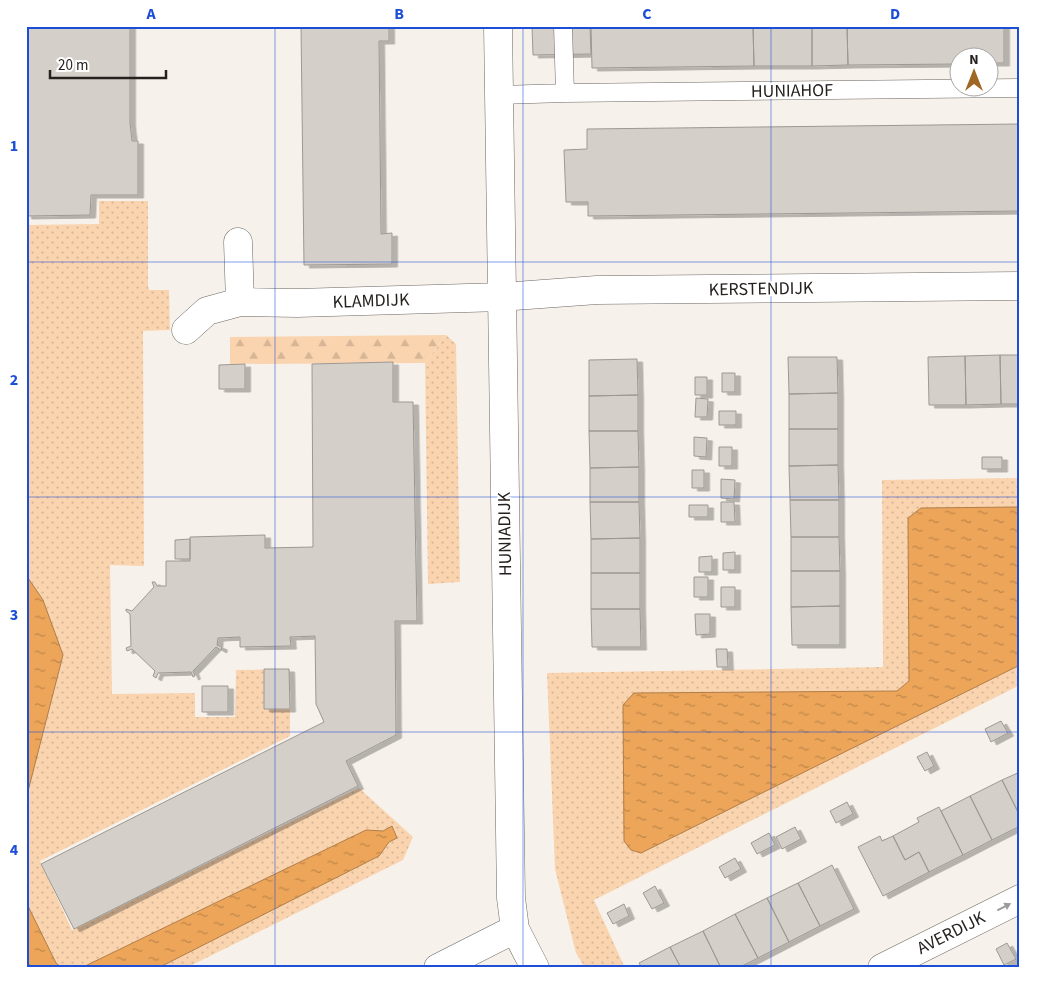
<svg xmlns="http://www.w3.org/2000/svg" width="1046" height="994" font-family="'Source Sans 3',sans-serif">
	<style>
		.grass { fill: url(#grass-dots) }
		.forest { fill: url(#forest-firs) }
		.water { fill: url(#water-ripples); stroke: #b07d48 }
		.building { fill: #d5cfc9; stroke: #9d9892; filter: url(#shadow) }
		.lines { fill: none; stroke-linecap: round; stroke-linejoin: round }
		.service-casing { stroke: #6d6762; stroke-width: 19 }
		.minor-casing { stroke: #6d6762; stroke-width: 29 }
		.service { stroke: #fff; stroke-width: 18 }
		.minor { stroke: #fff; stroke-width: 28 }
		.oneway { fill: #9c9b9a }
		.grid { fill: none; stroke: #1d4ed8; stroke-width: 1; stroke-opacity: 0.55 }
		.labels { text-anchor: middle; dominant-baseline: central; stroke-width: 4; stroke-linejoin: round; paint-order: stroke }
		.street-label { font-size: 18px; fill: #24211f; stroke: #fff }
		.neatline { fill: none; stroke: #1d4ed8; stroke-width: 2 }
		.grid-label { font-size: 16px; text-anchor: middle; font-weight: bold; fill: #1d4ed8 }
	</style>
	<defs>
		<pattern id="grass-dots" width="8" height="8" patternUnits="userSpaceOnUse" patternTransform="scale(1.25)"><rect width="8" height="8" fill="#fad4af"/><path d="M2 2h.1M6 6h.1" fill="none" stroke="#d6b696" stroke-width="1.8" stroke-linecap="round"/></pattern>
		<pattern id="forest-firs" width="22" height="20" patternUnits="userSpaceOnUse" patternTransform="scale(1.25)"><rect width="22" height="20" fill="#fad4af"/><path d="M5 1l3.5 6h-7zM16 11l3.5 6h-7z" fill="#d6b696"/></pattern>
		<pattern id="water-ripples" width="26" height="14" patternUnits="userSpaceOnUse" patternTransform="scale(1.25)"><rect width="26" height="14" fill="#eca559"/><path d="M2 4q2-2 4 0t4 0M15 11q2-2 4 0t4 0" fill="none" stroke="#bf8649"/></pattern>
		<filter id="shadow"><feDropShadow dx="5.5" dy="3" stdDeviation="0" flood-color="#0004"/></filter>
	</defs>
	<rect width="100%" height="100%" fill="#f7f1eb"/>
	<path class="grass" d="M99,201H148V286L149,290H169L170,330L143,331L144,566L110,565L112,694L195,693V717H235L236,670L290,669V736L40,861L72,930L359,788L413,837L403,860L186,968H158L379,856L395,831L392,826L383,831L366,830L81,968H62L56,963L26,902V799L63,655L43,600L26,575V225L99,224Z
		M446,335L456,344L460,582L428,584L425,363Z
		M1020,478V507L922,508L908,518L909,681L897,691L634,693L641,853L1020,665V685L594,900L625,968H585L576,953L555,869L547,673L883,667L882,480Z"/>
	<path class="forest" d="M446,335L425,363L230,364V337Z"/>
	<path class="water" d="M1020,507V665L641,853L631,850L624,841L623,705L634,693L897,691L909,681L908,518L921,508Z
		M26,575L43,600L63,655L26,799Z
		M392,826L397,838L389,842L379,856L158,968H81L366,830L383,831Z
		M26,902L56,963L62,968H32L26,960Z"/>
	<path class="building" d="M26,26H130V123L132,141H138V195H91L90,215L26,216Z
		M301,26H389V41H379L381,234L392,233V264L304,265Z
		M532,26H590L591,54L533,55Z
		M591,26H753L754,66L592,68Z
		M753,26H812V66H754Z
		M812,26H847L848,65L812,66Z
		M847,26H1004V63H988V58H958V64L848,65Z
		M1020,124V211L588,216V202H566L564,150L587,149V129Z
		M1000,355H1020V404H1001Z
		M1000,355L1001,404L966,405L965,356Z
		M965,356L966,405H929L928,357Z
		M788,357H837L838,393L789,394Z
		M637,359L638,395L589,396V360Z
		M393,362V402H413L417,621H395L396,735L346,761L358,786L74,929L41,864L324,722L316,704L315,636L290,637L291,646L240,647V637L218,638L217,645L222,647L221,650L216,647L193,671L195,676L193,677L191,672L158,673L156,678L153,676L155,671L132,649L127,651L126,648L131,646L130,614L126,611V609L132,611L154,587L152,582H155L157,586H166V561H190V537L265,535V548L313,547L312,364Z
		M245,364V389H219V365Z
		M722,373H735V392H722Z
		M695,377H707V395H695Z
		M838,393V429H789V394Z
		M638,395V431H589V396Z
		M696,398L708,399L707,417H695Z
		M719,411H736V425H719Z
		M789,429H838V465L789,466Z
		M589,431H638L639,467L590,468Z
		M694,437L707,438L706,457L694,456Z
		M719,447H732V466H719Z
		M982,457H1002V469H982Z
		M838,465L839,500H790L789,466Z
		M639,467V502H590V468Z
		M692,470H704V488H692Z
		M721,479L735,480L734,499L721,498Z
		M790,500H839V537H791Z
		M590,502H639L640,538L591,539Z
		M721,502H734L735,522H721Z
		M689,505H708V517H689Z
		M791,537H839L840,571H791Z
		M640,538V573H591V539Z
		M190,539V559H175V540Z
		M735,552V570H723V553Z
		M712,556V572H699V557Z
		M791,571H840V606L791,607Z
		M591,573H640V609H591Z
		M694,577H708V597H694Z
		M721,587H735V607H721Z
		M840,606V645H792L791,607Z
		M591,609H640L641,647H592Z
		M695,614H710V634L696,635Z
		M716,649H727L728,667H717Z
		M264,669H289L290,709H264Z
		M202,686H228V712H202Z
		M1001,721L1008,733L991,742L985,729Z
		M927,752L934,766L925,771L917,757Z
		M1020,772V816L1002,780Z
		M1002,780L1020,816V826L992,840L970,796Z
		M970,796L992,840L963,855L941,811Z
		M847,802L853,814L836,823L830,811Z
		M939,807L963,855L929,872L919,852L905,860L893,836L919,822L917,818Z
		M795,827L801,839L782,849L776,837Z
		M769,833L775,845L757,854L751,843Z
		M880,836L882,841L893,836L905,860L919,852L929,872L883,896L858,847Z
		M735,858L741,869L725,878L719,867Z
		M832,865L854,909L820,926L798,883Z
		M798,883L820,926L789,942L767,898Z
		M655,886L664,903L652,909L643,893Z
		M767,898L789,942L758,958L735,914Z
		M624,904L629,916L613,924L607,913Z
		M735,914L758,958L738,968H721L703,931Z
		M703,931L721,968H681L670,947Z
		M1007,943L1016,959L1004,965L996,949Z
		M670,947L681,968H642L639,963Z"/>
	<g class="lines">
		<defs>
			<path id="service" d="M565,93L1020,88
				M499,95L565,93L563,26"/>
			<path id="minor" d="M498,26L511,898L515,929L535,968
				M238,242L240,302L297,303L502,297L597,290L1020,286
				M186,330L207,311L240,302
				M438,968L515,929
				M882,968L1020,899"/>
		</defs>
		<use href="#service" class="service-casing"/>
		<use href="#minor" class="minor-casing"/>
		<use href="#service" class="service"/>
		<use href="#minor" class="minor"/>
	</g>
	<defs><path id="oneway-solid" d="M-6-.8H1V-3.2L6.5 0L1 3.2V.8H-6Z" transform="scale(1.25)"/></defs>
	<use class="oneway" href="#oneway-solid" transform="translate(1004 907) rotate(-27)"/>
	<path class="grid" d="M275,26V968M523,26V968M771,26V968M26,262H1020M26,497H1020M26,732H1020"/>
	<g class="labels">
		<g class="street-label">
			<text transform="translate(792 91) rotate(-1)">HUNIAHOF</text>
			<text transform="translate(761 289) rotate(-1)">KERSTENDIJK</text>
			<text transform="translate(371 301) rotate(-2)">KLAMDIJK</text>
			<text transform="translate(505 534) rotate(-91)">HUNIADIJK</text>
			<text transform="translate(951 933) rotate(-27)">AVERDIJK</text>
		</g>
	</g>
	<rect width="1046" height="994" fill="none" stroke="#ffffff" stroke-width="55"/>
	<g transform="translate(974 72)"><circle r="24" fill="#ffffff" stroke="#a7a6a5"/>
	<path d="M0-4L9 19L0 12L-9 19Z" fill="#9f6624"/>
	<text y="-8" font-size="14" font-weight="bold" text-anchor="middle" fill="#24211f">N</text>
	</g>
	<path d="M50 70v8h116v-8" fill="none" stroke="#24211f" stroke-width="2.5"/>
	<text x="58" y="70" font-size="15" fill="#24211f" stroke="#ffffff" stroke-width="4" paint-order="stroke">20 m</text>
	<rect x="28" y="28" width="990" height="938" class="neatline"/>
	<g class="grid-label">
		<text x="151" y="19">A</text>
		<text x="399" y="19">B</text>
		<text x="647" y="19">C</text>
		<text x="895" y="19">D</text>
		<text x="14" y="151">1</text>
		<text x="14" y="385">2</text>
		<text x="14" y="620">3</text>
		<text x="14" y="855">4</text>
	</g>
</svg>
